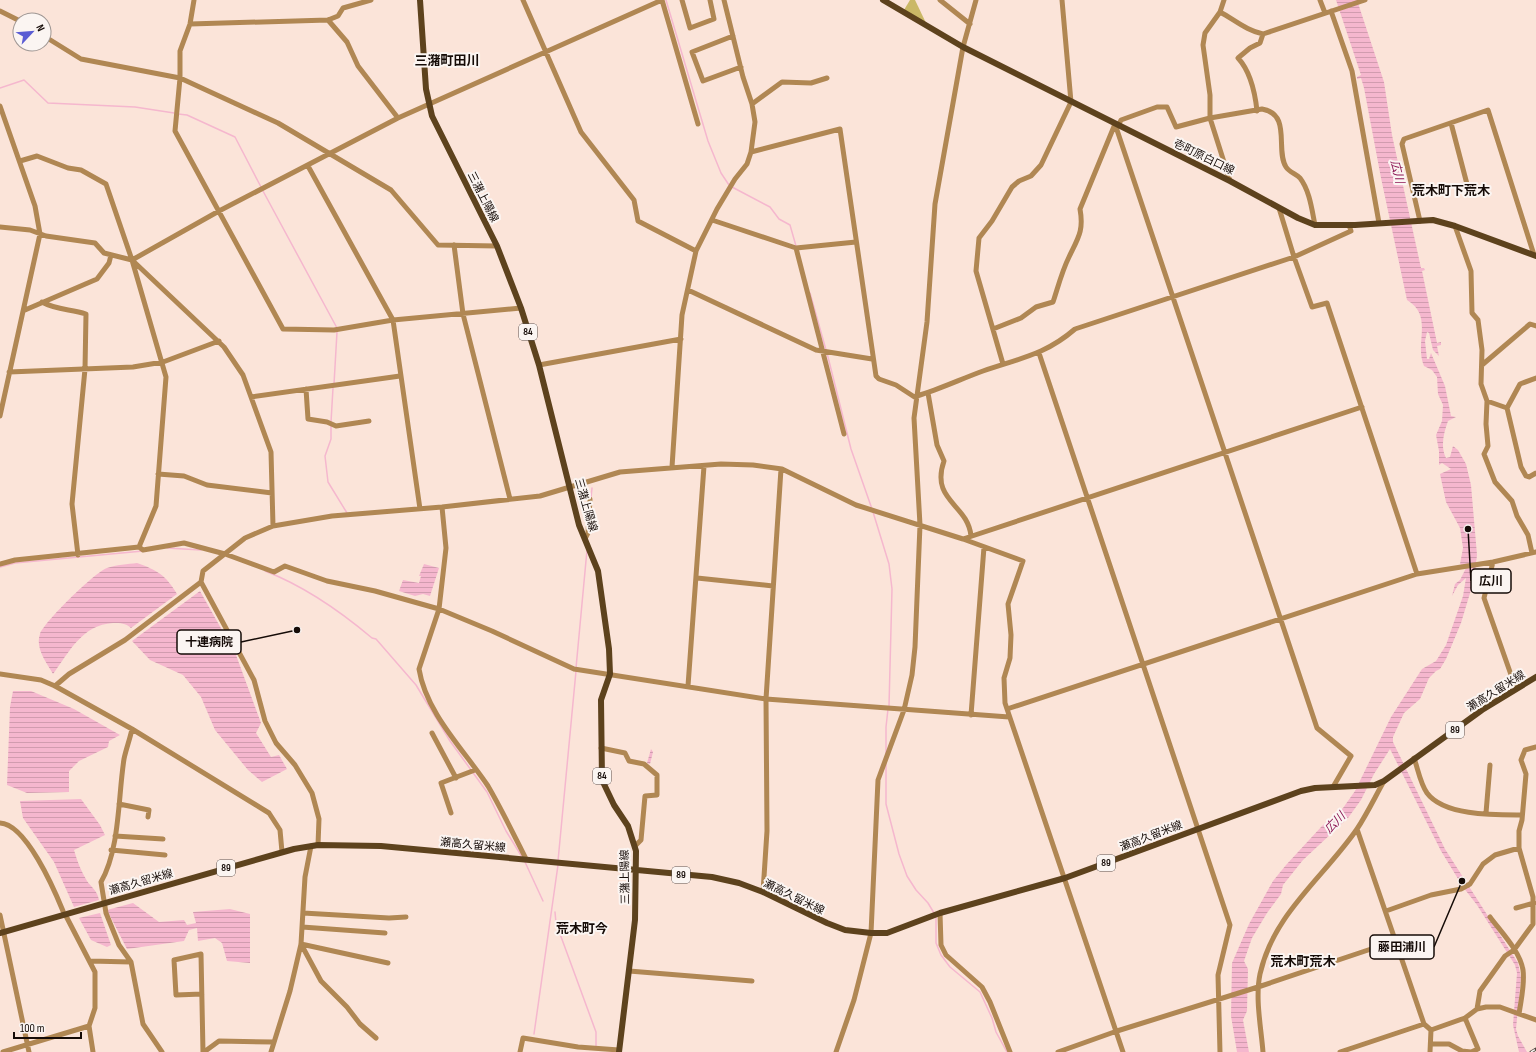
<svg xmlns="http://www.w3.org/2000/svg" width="1536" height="1052" font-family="'Sofia Sans Condensed','Noto Sans JP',sans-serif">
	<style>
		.grass { fill: #cab866 }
		.water { fill: url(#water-rules) }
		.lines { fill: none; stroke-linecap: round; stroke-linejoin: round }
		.stream { stroke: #f5b7ce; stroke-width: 1.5 }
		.minor { stroke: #b08753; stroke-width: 5 }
		.major { stroke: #5d421d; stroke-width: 6 }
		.rail-casing { stroke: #51443e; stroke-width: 3 }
		.rail { stroke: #fbf5f2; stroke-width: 1.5; stroke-dasharray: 4.5; stroke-linecap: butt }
		.labels { text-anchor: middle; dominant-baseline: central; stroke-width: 4; stroke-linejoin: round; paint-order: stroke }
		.shield { fill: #fbf5f2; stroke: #5a514e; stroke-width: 1 }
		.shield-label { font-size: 10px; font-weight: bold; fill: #150b07 }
		.street-label { font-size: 11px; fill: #150b07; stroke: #fbf5f2 }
		.water-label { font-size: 12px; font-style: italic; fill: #8c1654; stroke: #fbf5f2 }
		.quarter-label { font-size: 13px; font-weight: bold; fill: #150b07; stroke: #fbf5f2 }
		.leader { fill: none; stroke: #150b07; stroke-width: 1.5 }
		.callout-dot { fill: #150b07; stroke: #fbf5f2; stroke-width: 1.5 }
		.callout { fill: #fbf5f2; stroke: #150b07; stroke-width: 1.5 }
		.callout-label { font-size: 12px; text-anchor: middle; font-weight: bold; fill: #150b07 }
	</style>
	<defs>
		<pattern id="water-rules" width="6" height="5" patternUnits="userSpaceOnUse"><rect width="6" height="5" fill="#f5b7ce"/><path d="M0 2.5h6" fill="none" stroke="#d19caf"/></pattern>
	</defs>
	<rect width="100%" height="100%" fill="#fbe4d9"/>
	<path class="grass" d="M910,0H915L926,23L904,10Z"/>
	<path class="water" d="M1336,0H1357L1384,82L1392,135L1421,268H1424L1425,270L1422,271L1437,343L1441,342V345L1437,346L1439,356L1433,350L1429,333L1427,332L1425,341L1427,359H1429L1431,353L1445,386L1451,416L1456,417L1448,421C1444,432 1440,446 1446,458L1450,457L1453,446L1458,450L1466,464L1471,485L1477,555L1474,580L1461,623L1446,659L1440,669L1436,671L1429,678L1420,699L1404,713L1393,737V742L1445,849L1518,963L1521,978L1516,1029L1518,1036L1527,1052H1519L1513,1025L1517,973L1515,965L1477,905L1463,887L1441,851L1390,749L1374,774L1361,800L1348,818L1303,860L1283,885L1281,894L1267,913L1252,938L1244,961L1248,969L1247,1011L1243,1020L1249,1052H1237L1231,1016L1232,963L1249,924L1273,881L1286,865L1322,826L1343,808L1355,791L1391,717L1422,669L1436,661L1446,645L1463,596L1466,578L1458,585L1452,596L1455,584L1460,580L1466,568L1460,564L1463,548L1460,528L1446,502L1440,474L1451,469L1442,463L1439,465V451L1436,435L1442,421L1443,405L1438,394L1437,377L1432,370L1424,366C1414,343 1434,316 1407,300L1381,178L1364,88L1361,78L1357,79V77L1361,75Z
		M137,563C157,570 166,575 177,594L131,628C125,623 121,623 113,623C82,625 70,651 53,674C46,662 35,648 40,634C44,622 95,572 107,568C116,565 128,564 137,563Z
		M424,564L439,568L430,596L423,594L415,596L399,591L403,580L419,583L421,576H419Z
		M200,591L236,655L261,723L256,733L271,757L279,755L287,769L262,782L248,770L215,730L201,697L183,675L150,660L132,641Z
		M13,691H31L74,709L120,735L109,741L108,747L79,761L69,771V792L27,793L7,785L10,707Z
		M651,749L653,752L650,764L647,763Z
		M81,799L100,825L105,835L74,850C77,861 81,871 87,881C92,888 97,890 99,900L74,907L54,862L23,818L20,801Z
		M133,903L159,922L184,920L187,925L196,923L193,912L230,909L250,914V963L227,961L222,943L215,938L198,941L197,928L189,930L184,941L127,949L107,910Z
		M100,913L111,945L107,947L91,940L79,918Z"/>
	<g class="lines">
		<path class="stream" d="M666,0L708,141L721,173L729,185
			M0,88L24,80L48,103L135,107L174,113
			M178,114L187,115L235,137L261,187
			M732,187L770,207L779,219L790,225L796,246
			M263,191L337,328
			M810,293L826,350
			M827,353L851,449L872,509
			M334,384L337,332
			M331,422L333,388
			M331,426V439L325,456L328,482L347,513
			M591,498L592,488
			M873,512L889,564L892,589L889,706
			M167,548L201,550
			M0,567L15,563L143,551
			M265,571C304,586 340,611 372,638L376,639L416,685L450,741L487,792L506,831L522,857
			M576,668L587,550
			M886,754V727L888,709
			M886,763V804L899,854L907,876L916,890L928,903L934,913
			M558,861L576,671
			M525,862L543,901
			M555,912L556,923L596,1032V1047
			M936,917V943L941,955L950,967L980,992L992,1018L996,1032L1007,1052
			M534,1034L558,865"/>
		<path class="minor" d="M194,0L190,24L180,51V78L175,131L283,329L334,330L393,320L521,308
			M523,0L581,132L634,200L638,221L696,251
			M662,0L698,124
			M682,0L690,28L714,19L710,0
			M940,0L970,24
			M1224,0L1220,12L1205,33L1203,45L1210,95V118L1230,181
			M1320,0L1325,13
			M0,11L20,21
			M1331,11L1352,71L1379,223
			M1220,12C1235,20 1247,31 1263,34L1365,0
			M328,20L347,42L358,66L398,118
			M190,24L328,20L338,16L343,8L371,0
			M44,36L81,59L180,78L278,123L391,190L438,245L497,246
			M733,36L692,52L703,81L741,67
			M752,104L782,82L811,83L827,78
			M0,106L35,206L40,234L0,416
			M1257,111C1255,92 1251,72 1238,58L1250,48L1260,43L1263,34
			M1451,123L1468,188
			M1115,124L1317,728L1351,756L1333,787
			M1118,126L1121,120L1157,107H1167L1176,127L1210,118L1262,109C1292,114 1275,150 1286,167C1289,172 1296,174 1300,178C1310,191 1312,211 1315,225
			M751,152L840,129L876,376L879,379L896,385L916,398
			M20,161L37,156L68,168L81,170L106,184L132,260L166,377L156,506L139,547
			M308,166L393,320L420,509
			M1279,208L1294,257L1312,307L1327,303L1417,574
			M712,220L796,248L856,242
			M1420,221L1402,144L1404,139L1488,110L1534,255
			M1455,226L1471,271L1472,313L1478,320L1482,350L1481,384L1487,401L1486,424L1488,446L1484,454L1495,482L1512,501L1517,516L1528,535L1532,553
			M0,227L30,230L46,236L95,243L104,253L132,260L224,347L243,375L271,452L273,526
			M454,245L463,314L510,499
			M796,248L844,434
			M132,260L219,211L398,118L662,0
			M688,290L816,350L872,359
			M42,302C56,310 71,309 86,314L85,369L72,504L78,555
			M25,310L97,279L109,263L111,255
			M993,329L1021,318L1036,307L1053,302C1058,287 1062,271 1069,257C1078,238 1084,231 1080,209L1115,124
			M1039,353L1230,925L1218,975L1220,1052
			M1003,364L976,271L979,238L992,221L1012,187L1019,181L1031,176L1041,165L1071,102L1062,0
			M539,365L681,339
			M1482,365L1530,324L1536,326
			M9,372L133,367L163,362L219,341
			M1536,378L1520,384L1507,408L1521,467L1526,476L1529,477L1536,473
			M306,389L308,419L327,422L336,426L369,421
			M928,393L937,445L944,461C930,501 968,504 971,536
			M917,396C940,389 961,379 983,371C1020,358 1045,355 1075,329L1294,257L1351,231L1349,225
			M251,397L400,376
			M1487,401L1507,408
			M672,467L682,315L696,251L717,209L735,179L747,164L751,152L755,122L752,104L743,77L724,0
			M158,474L184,476L207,485L272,493
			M442,507L446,548L439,609L419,669C426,713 464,750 488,786C502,810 514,835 526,859
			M585,539L588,533L590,499
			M963,539L1023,561L1008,604L1011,635L1010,658L1004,678L1005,703L1123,1052
			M1493,562L1484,598L1516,689
			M0,564L15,560L139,547L143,550L184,543L225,554L274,572L285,566L327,581L375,591L439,609L492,631L574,669L766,699L1009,717
			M697,578L773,586
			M201,582L254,680L265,721L276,743L295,765L312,793L319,819L318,845
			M0,674L41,680L55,686L132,729L269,813L280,830L282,852
			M55,686L69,674L125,640L201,582L203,571L245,538L273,526L332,516L442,507L540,496L620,472L721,464L753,465L782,469L856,505L963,539L1362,407
			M688,686L704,466
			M1007,709L1417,574L1493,562L1536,552
			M971,715L984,547
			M132,729C130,739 126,749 124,759C118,797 120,849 101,882L106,913L119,945L131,962L143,1024L162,1052
			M432,733L456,778
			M601,748L625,753L629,761L644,764L657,775V795L645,796L641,840L635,846
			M1414,758C1418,769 1420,783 1427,793C1444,816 1495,815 1521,815
			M119,804L149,810L148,817
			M451,813L441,783L475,770
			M1486,813L1490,765
			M0,823C26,824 54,889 63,911
			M1357,829L1424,1024L1431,1030
			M115,836L163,839
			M111,850L165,855
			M763,892L767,831L766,699L781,469
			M1516,908L1534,903
			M1386,911L1431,895L1461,889L1470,884L1483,864L1495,855L1519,848
			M303,913L389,918L406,917
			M940,913L941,945L946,955L982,987L990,1002L1010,1052
			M0,915L29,1052
			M66,916L95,972V1008L89,1026L93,1052
			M1490,917C1501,932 1520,951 1523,970C1525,984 1521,1000 1519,1014
			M302,927L385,933
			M301,944L321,981L347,1007L360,1024L376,1038
			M301,944L388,963
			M90,961L131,962
			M629,971L752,981
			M202,994L176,995L174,960L201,954L203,1052
			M1477,1009L1480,991L1505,956L1514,950L1533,924V897L1519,848V831L1522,820L1526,774L1521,760L1525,750L1536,747
			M1465,1018L1478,1049L1471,1052
			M1431,1030L1465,1018L1477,1009L1486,1007H1500L1536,1020
			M1431,1044H1449L1462,1051L1471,1052
			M3,1052L89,1026
			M204,1052L219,1041L273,1042
			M271,1052L290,991L301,944L305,877L311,846
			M520,1052L523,1038L578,1047L619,1050
			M836,1052L854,1000L871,933L878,780L904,710L912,675L915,647L920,525L914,418L927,322L935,204L963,47L976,0
			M1058,1052L1117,1031L1258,987L1395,941
			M1263,1052C1261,1027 1255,998 1260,974C1273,914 1324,877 1357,829C1367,814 1375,797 1384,781
			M1340,1052L1424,1024
			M1430,1052L1431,1030"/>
		<path class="major" d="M420,0L426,89L432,116L497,246L521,308L539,365L579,525L598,571L609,649L610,674L601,700L602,780L614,805L628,826L636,851L635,920L619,1052
			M883,0L963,47L1230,181L1298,218L1315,225H1355L1433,220L1455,226L1536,256
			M0,933L294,849L318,845L381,846L712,877L739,883L763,892L827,923L845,930L871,933H887L940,913L1065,878L1301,791L1315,788L1375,785L1384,781L1482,710L1536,677"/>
		<defs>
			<path id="rail" d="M1531,1052L1536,1049"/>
		</defs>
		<use href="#rail" class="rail-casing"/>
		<use href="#rail" class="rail"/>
	</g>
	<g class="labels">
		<g class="shield">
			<rect x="519" y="324" width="18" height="16" rx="3"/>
			<rect x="1446" y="722" width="18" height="16" rx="3"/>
			<rect x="593" y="768" width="18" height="16" rx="3"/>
			<rect x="1097" y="855" width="18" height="16" rx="3"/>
			<rect x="217" y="860" width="18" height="16" rx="3"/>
			<rect x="672" y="867" width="18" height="16" rx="3"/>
		</g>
		<g class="shield-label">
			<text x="528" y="332">84</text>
			<text x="1455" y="730">89</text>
			<text x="602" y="776">84</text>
			<text x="1106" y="863">89</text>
			<text x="226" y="868">89</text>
			<text x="681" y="875">89</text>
		</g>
		<g class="street-label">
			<text transform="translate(1204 157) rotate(26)">壱町原白口線</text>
			<text transform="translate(483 197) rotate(63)">三潴上陽線</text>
			<text transform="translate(586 505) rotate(74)">三潴上陽線</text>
			<text transform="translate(1496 691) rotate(-32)">瀬高久留米線</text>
			<text transform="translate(1151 836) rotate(-21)">瀬高久留米線</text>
			<text transform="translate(473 845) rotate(5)">瀬高久留米線</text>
			<text transform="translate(625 877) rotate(-91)">三潴上陽線</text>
			<text transform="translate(141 882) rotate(-16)">瀬高久留米線</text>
			<text transform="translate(794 897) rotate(26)">瀬高久留米線</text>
		</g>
		<g class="water-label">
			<text transform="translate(1397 172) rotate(76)">広川</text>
			<text transform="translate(1335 823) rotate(-46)">広川</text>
		</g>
		<g class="quarter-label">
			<text x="447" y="61">三潴町田川</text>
			<text x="1451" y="191">荒木町下荒木</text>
			<text x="582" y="929">荒木町今</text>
			<text x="1303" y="962">荒木町荒木</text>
		</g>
	</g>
	<path class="leader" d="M1468 529L1471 581M297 630L241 642M1462 881L1434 947"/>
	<g class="callout-dot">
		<circle cx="1468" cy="529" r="4"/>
		<circle cx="297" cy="630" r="4"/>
		<circle cx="1462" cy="881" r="4"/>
	</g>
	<g class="callout">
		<rect x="1471" y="569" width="40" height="24" rx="4"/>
		<rect x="177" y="630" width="64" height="24" rx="4"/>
		<rect x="1370" y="935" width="64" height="24" rx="4"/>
	</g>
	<g class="callout-label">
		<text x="1491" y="585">広川</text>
		<text x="209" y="646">十連病院</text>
		<text x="1402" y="951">藤田浦川</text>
	</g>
	<g transform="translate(32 32) rotate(64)"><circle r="19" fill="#fbf5f2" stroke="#9f9794"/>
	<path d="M0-3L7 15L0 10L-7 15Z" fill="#5a5cd3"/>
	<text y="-6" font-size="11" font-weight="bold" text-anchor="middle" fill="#150b07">N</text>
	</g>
	<path d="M14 1032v6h67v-6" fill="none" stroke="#150b07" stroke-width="2"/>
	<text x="20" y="1032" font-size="12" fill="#150b07" stroke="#fbf5f2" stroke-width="3" paint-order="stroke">100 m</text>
</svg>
